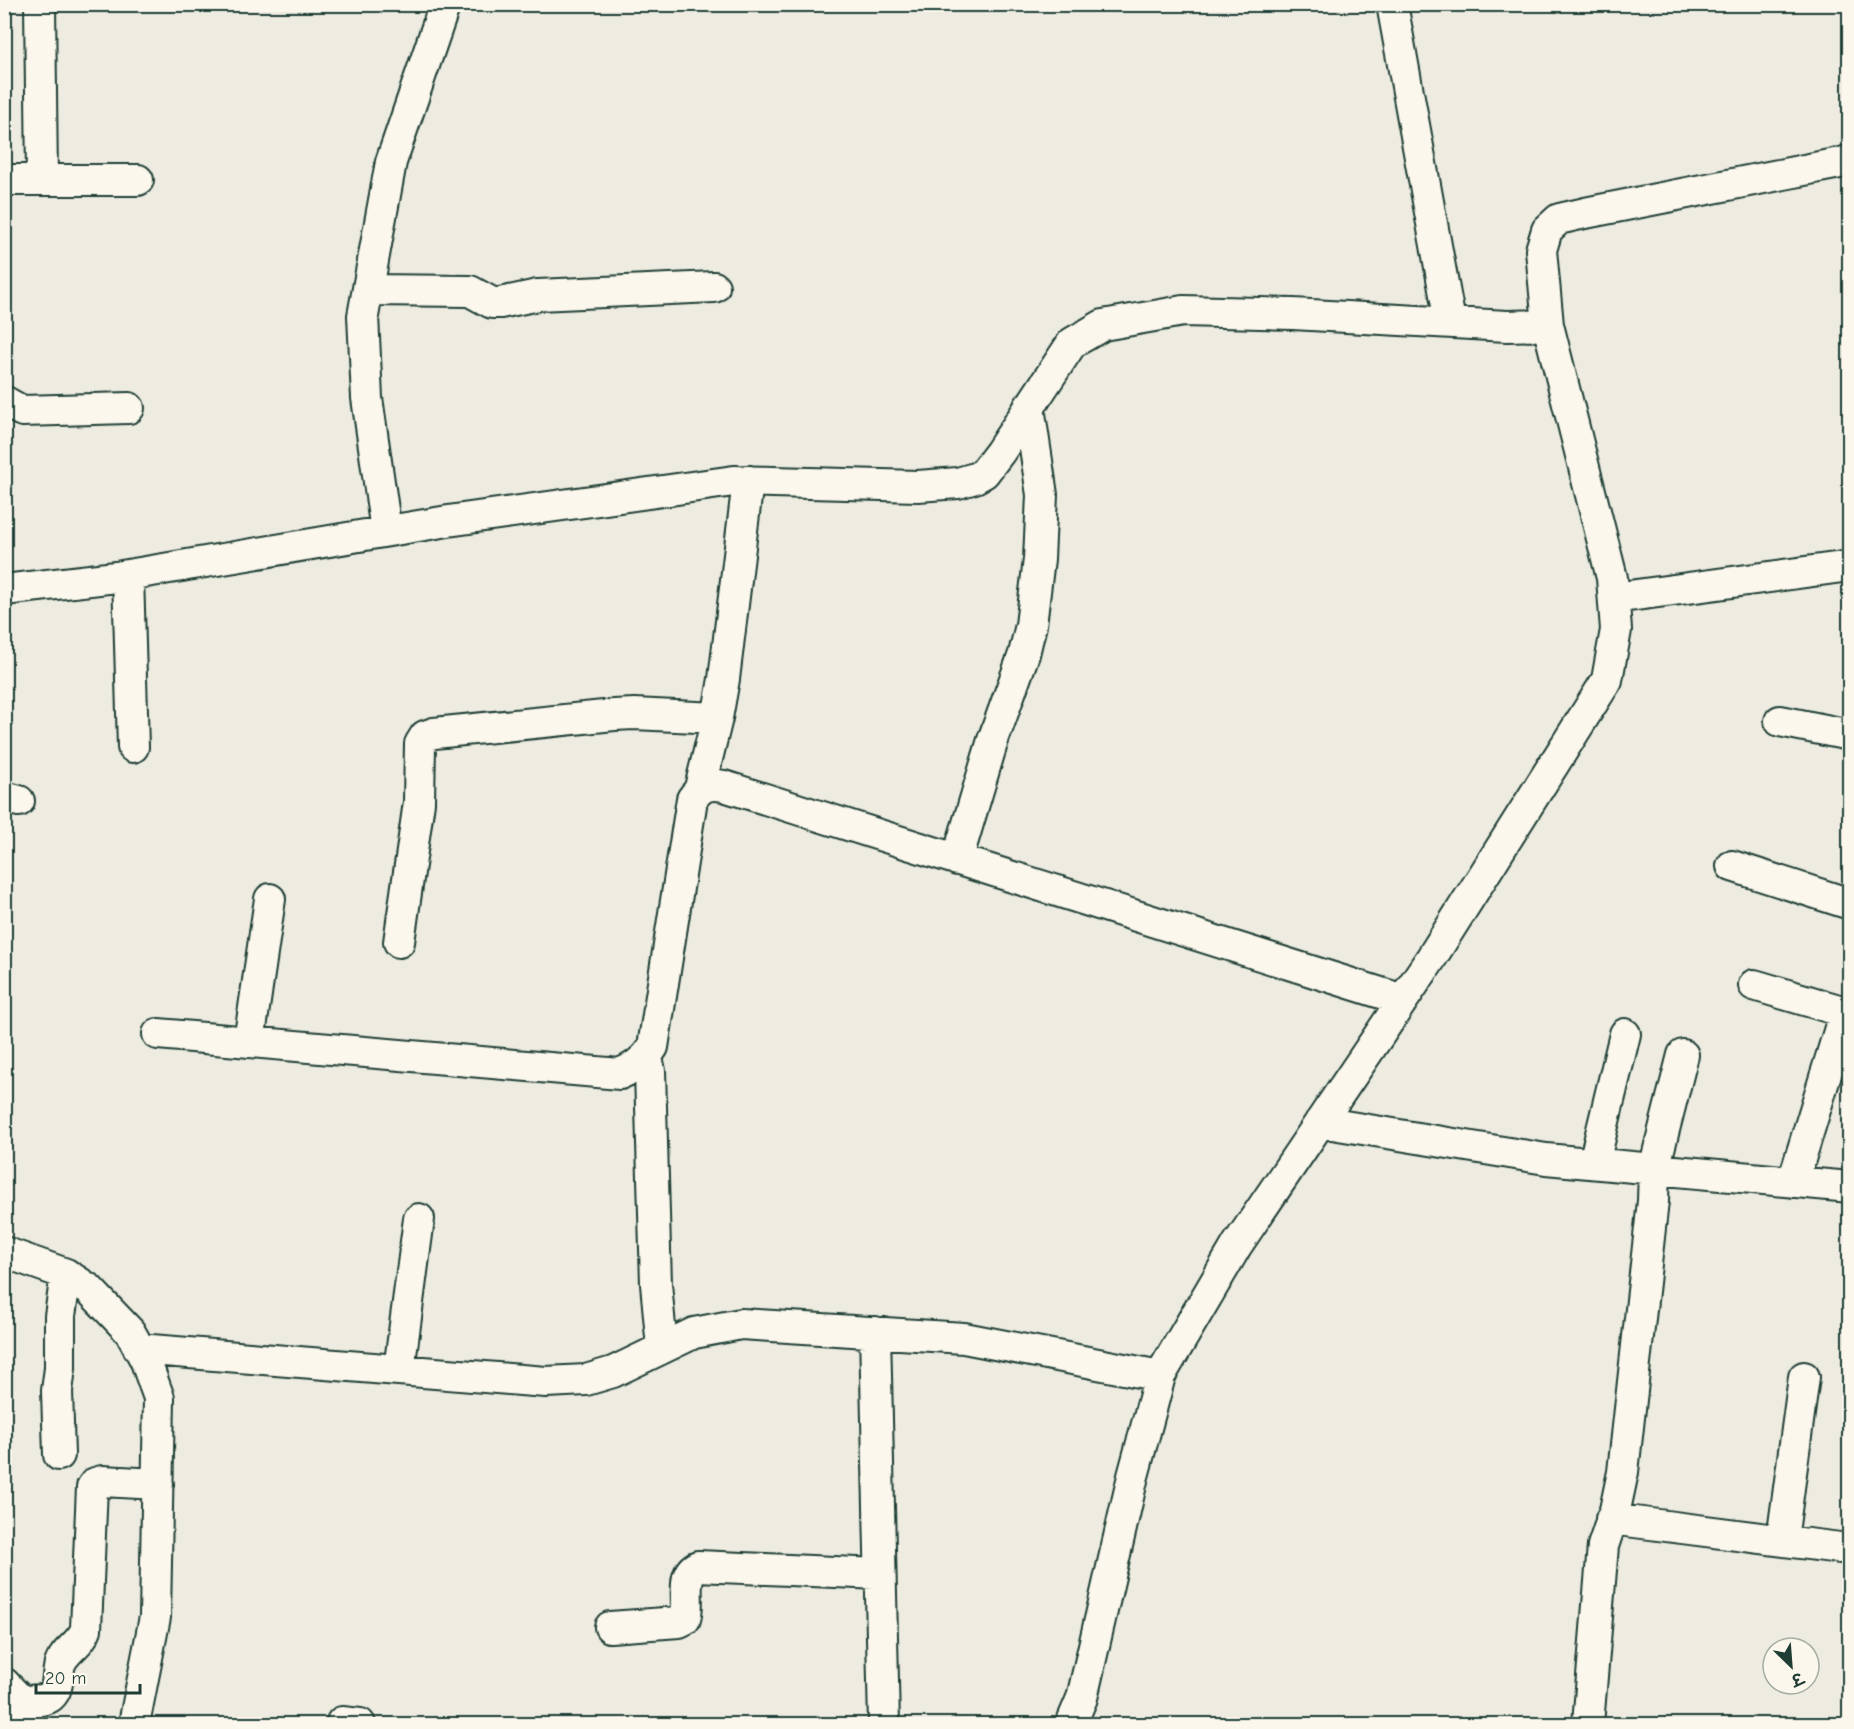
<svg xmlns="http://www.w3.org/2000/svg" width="1854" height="1729" font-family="'Comic Neue','Playpen Sans Deva',sans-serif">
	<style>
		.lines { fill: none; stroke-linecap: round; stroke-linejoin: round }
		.minor-casing { stroke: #1f3d34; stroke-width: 34 }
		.minor { stroke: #fbf7ec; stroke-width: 30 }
	</style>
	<rect width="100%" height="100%" fill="#eeece1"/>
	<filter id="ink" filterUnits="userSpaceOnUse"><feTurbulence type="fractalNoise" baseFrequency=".0167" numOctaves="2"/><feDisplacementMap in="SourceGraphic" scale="12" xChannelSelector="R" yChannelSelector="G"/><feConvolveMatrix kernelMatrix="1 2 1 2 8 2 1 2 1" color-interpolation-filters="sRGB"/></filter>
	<g filter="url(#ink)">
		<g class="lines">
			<defs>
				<path id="minor" d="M40,4L42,180
					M1392,4L1450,322
					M4,180H138
					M368,290L470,291L492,303H500L538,295L714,287
					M4,401L22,411L129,408
					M386,531L367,398L363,316L391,162L445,4
					M128,575L133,747
					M4,590L116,577L448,521L734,481L918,486L958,483L975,478L984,473L1000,452L1072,343L1103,325L1183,311L1293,314L1507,326L1548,325
					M1614,598L1850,566
					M1780,721L1850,735
					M700,788L717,718L724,679L748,481
					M4,797L19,801
					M957,860L993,740L1024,654L1031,625L1039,559L1042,495L1029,407
					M1732,866L1850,904
					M399,942L419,802L420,744L425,736L434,733L614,715L634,714L717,718
					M1754,985L1842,1011L1844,1015L1793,1182
					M158,1034L620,1074C635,1067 644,1061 653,1047L692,799C701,786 708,783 724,786L1403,1000
					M249,1042L270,899
					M647,1058L650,1071L656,1284L662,1348
					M1320,1122L1546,1159L1850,1187
					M1594,1163L1625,1034
					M4,1252L66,1274L89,1289L130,1332L145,1359L159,1398L155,1617L134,1724
					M875,1332L884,1724
					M139,1349L546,1382L586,1380L613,1372L694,1333L741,1324L964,1338L1160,1376
					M399,1370L419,1219
					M59,1455L57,1391L60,1368V1316L66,1274
					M1611,1519L1840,1548
					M1782,1540L1804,1377
					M610,1627L679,1622L685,1619C691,1602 679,1574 698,1566L880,1574
					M4,1683L25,1705L28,1724
					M22,1701C30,1700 44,1702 51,1696C59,1689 57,1674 60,1664C65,1650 81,1644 86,1629L92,1487L95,1483L102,1481L158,1484
					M342,1722L360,1724
					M1071,1724L1082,1698L1133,1476L1160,1376L1237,1245L1430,960L1607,680L1616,630L1612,578L1548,325L1541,250L1547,230L1559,219L1585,213L1850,161
					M1588,1724L1603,1546L1615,1510L1623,1472L1653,1201L1654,1169L1683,1055"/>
			</defs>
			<use href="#minor" class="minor-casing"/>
			<use href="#minor" class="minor"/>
		</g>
	</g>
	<rect width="1854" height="1729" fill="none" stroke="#fbf7ec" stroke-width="24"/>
	<rect x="12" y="12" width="1830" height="1705" fill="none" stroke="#1f3d34" stroke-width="2" filter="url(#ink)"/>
	<g transform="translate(1791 1666) rotate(155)"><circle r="28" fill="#fbf7ec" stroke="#a3ada2" stroke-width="1.5"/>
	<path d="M0-4.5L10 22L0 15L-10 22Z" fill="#1f3d34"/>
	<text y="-9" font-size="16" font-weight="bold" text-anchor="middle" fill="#1f3d34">उ</text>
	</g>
	<path d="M36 1684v9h104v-9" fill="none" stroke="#1f3d34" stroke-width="3"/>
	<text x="45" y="1684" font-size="18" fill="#1f3d34" stroke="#fbf7ec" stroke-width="4.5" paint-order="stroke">20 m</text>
</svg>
